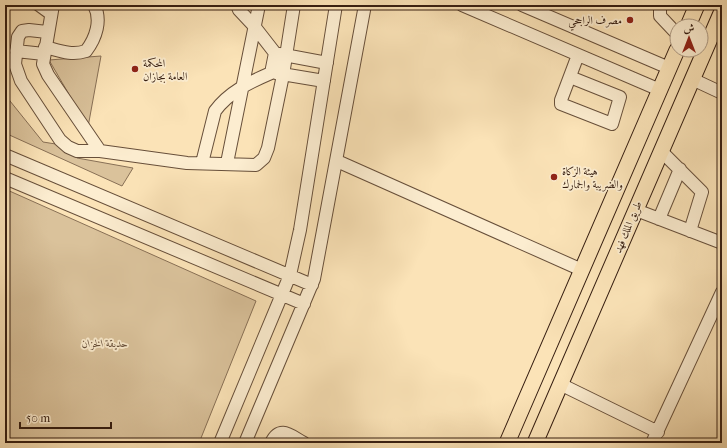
<svg xmlns="http://www.w3.org/2000/svg" width="727" height="448" font-family="'IM FELL French Canon',Amiri,serif">
	<style>
		.green { fill: #dac29b; stroke: #887056 }
		.lines { fill: none; stroke-linecap: round; stroke-linejoin: round }
		.minor-casing { stroke: #674f3a; stroke-width: 14 }
		.major-casing { stroke: #361e11; stroke-width: 17 }
		.minor { stroke: #fcedd0; stroke-width: 12 }
		.major { stroke: #fbe3b7; stroke-width: 15 }
		.poi-dot { fill: #8f2418; stroke: #fcedd0; stroke-width: 1.5 }
		.labels { text-anchor: middle; dominant-baseline: central; stroke-width: 3.5; stroke-linejoin: round; paint-order: stroke }
		.poi-label { font-size: 11px; fill: #361e11; stroke: #fcedd0; text-anchor: start }
		.street-label { font-size: 11px; fill: #361e11; stroke: #fcedd0 }
		.park-label { font-size: 11px; font-style: italic; fill: #674f3a; stroke: #fcedd0 }
	</style>
	<rect width="100%" height="100%" fill="#fbe3b7"/>
	<filter id="stains"><feTurbulence type="fractalNoise" baseFrequency=".005" numOctaves="4"/><feColorMatrix values="0 0 0 0 .2 0 0 0 0 .09 0 0 0 0 .02 0 0 0 .5 -.17"/></filter>
	<radialGradient id="worn" r=".72"><stop offset=".6" stop-color="#630" stop-opacity="0"/><stop offset="1" stop-color="#630" stop-opacity=".3"/></radialGradient>
	<path class="green" d="M5,30L7,32L6,96L43,142L62,145L77,158L133,168L122,186L5,133Z
		M101,56L88,127L49,60Z
		M5,189L256,301L199,443H5Z"/>
	<g class="lines">
		<defs>
			<path id="minor" d="M39,5L50,13
				M53,5L43,64L48,75L100,151
				M462,5L660,90
				M522,5L669,68
				M660,5V16L677,34
				M47,32L29,30L22,31L18,37L15,64L21,81L60,140L68,147L77,151H100L187,163L256,165L264,158L268,148L283,75L294,5
				M45,47C60,51 72,56 86,51C96,38 102,20 94,5
				M16,51L44,54
				M279,54L327,63
				M276,73L324,81
				M570,77L620,97L612,124L561,104V100L578,55
				M692,79L722,93
				M661,151L702,192L690,231
				M5,155L312,285
				M337,161L582,270
				M202,163L215,111C229,92 250,82 271,73L275,53L254,26L239,10L237,5
				M227,163L259,5
				M5,178L304,304
				M636,210L722,243
				M659,219L680,169
				M560,384L658,432
				M220,443L290,275L300,230L336,5
				M245,443L314,279L365,5
				M271,443C280,424 291,436 304,443
				M652,443L722,292"/>
			<path id="major" d="M688,26L697,5
				M507,443L677,50
				M535,443L722,11"/>
		</defs>
		<use href="#minor" class="minor-casing"/>
		<use href="#major" class="major-casing"/>
		<use href="#minor" class="minor"/>
		<use href="#major" class="major"/>
	</g>
	<g class="poi-dot">
		<circle cx="630" cy="20" r="4"/>
		<circle cx="135" cy="69" r="4"/>
		<circle cx="554" cy="177" r="4"/>
	</g>
	<g class="labels">
		<g class="poi-label">
			<text x="622" y="20" text-anchor="end">مصرف الراجحي</text>
			<text x="143" y="63">المحكمة<tspan x="143" dy="13">العامة بجازان</tspan></text>
			<text x="562" y="171">هيئة الزكاة<tspan x="562" dy="13">والضريبة والجمارك</tspan></text>
		</g>
		<g class="street-label">
			<text transform="translate(628 227) rotate(-67)">طريق الملك فهد</text>
		</g>
		<g class="park-label">
			<text x="105" y="343">حديقة الخزان</text>
		</g>
	</g>
	<rect width="727" height="448" fill="none" stroke="#fbe3b7" stroke-width="20"/>
	<rect x="6" y="6" width="715" height="436" fill="none" stroke="#361e11" stroke-width="2"/>
	<rect x="10" y="10" width="707" height="428" fill="none" stroke="#361e11"/>
	<g transform="translate(689 38)"><circle r="19" fill="#fcedd0" stroke="#ad9a84"/>
	<path d="M0-3L7 15L0 10L-7 15Z" fill="#8f2418"/>
	<text y="-6" font-size="11" font-weight="bold" text-anchor="middle" fill="#361e11">ش</text>
	</g>
	<path d="M20 422v6h91v-6" fill="none" stroke="#361e11" stroke-width="2"/>
	<text x="26" y="422" font-size="12" fill="#361e11" stroke="#fcedd0" stroke-width="3" paint-order="stroke">50 m</text>
	<rect width="100%" height="100%" filter="url(#stains)"/>
	<rect width="100%" height="100%" fill="url(#worn)"/>
</svg>
